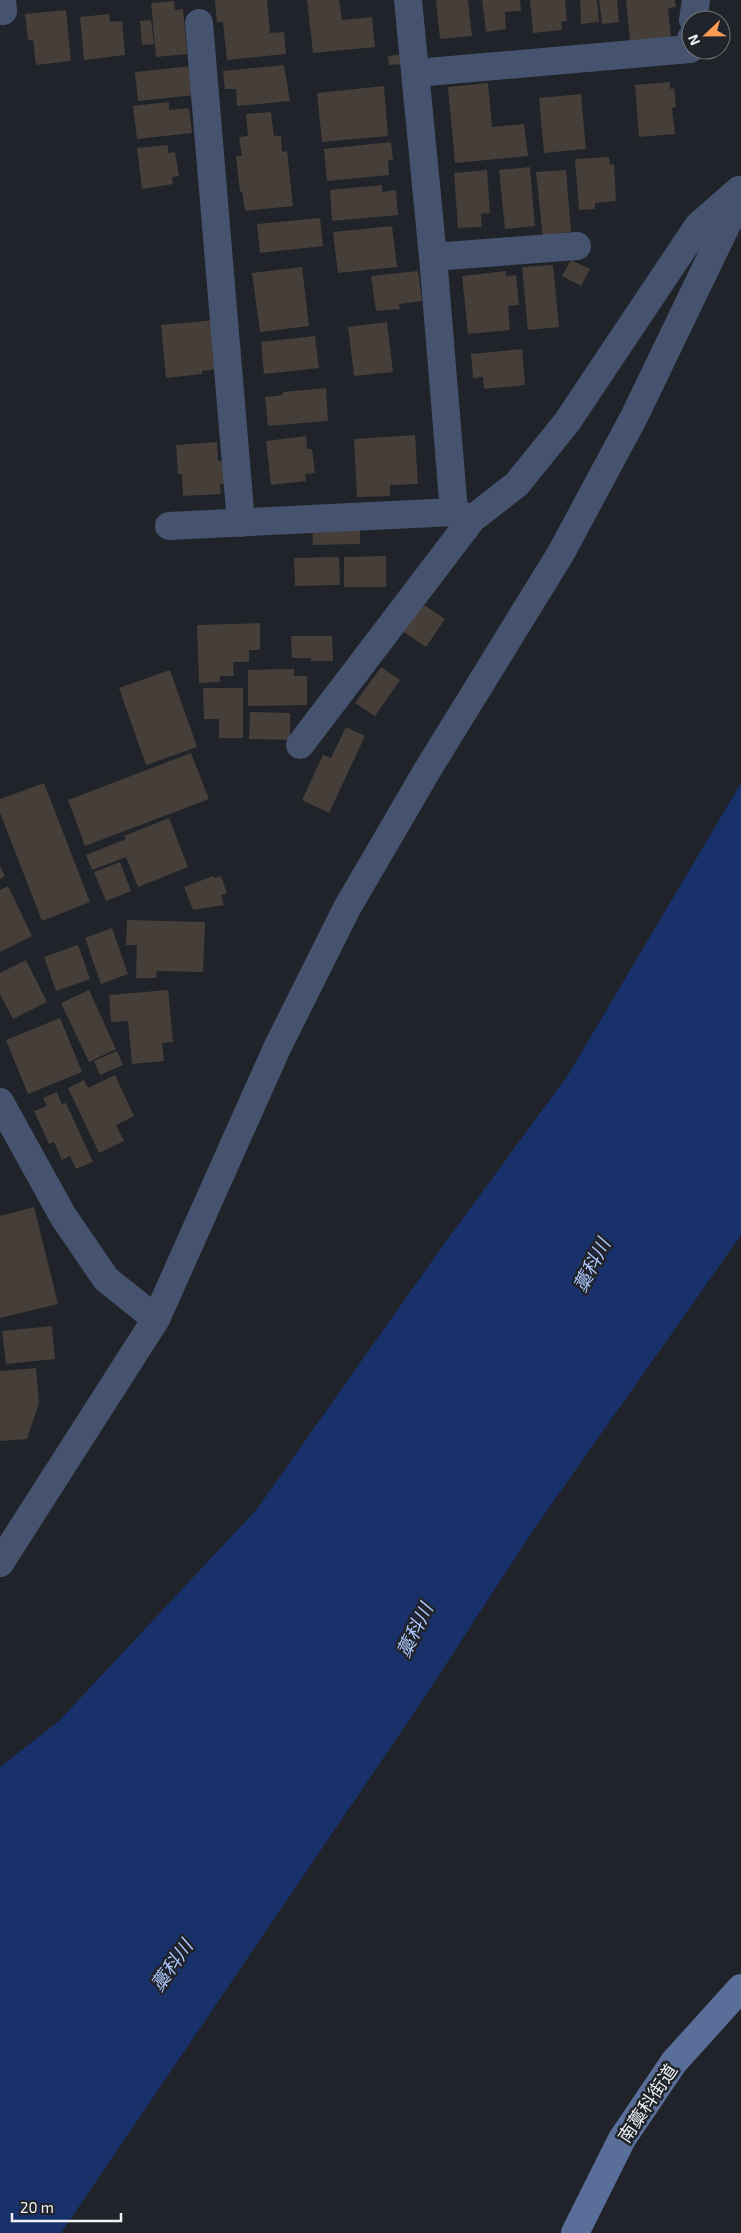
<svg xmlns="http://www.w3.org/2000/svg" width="741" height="2233" font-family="'Exo 2','Noto Sans JP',sans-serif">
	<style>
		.water { fill: #19316b }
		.building { fill: #453e39 }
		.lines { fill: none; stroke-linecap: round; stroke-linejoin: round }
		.minor { stroke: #46536e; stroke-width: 28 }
		.secondary { stroke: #596e99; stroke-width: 28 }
		.labels { text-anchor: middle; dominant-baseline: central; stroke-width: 5; stroke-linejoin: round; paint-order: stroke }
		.street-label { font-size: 18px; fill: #f0f2f6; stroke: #202329 }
		.water-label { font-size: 19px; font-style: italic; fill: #adc8fe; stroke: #202329 }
	</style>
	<rect width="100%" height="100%" fill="#202329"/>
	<path class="water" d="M741,783V1235L534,1529L424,1698L61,2233H0V1767L59,1721L257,1509L439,1251L568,1075Z"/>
	<path class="building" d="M215,0H267L270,33L284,32L286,54L227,60L223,22H217Z
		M307,0H339L342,20L372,17L375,47L313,53Z
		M436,0H468L472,36L440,39Z
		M482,0H520L521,11L505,12L506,29L486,32Z
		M530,0H565L567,21L561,22L562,30L533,33Z
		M580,0H597L599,22L581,24Z
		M599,0H617L619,22L602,24Z
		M626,0H675L676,7L668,8L671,37L630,41Z
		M174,1L175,10L183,9L187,54L156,57L151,3Z
		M66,10L71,61L36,65L33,40H28L25,14Z
		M109,14L110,22L122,21L125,55L84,60L80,17Z
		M151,20L154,44L142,45L140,21Z
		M404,54L405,64L389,65L388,56Z
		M284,65L290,101L237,106L236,89H225L223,71Z
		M192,66L195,95L138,101L135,72Z
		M670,82V89L674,88L676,107L672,108L675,134L639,137L635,85Z
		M488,83L492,127L524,124L528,156L455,163L448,87Z
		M384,86L388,136L322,142L317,93Z
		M581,94L586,149L544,153L539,98Z
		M169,102V110L189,108L192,133L137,139L133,106Z
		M271,112L274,136H281L282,152L287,151L293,206L245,211L242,191L240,192L236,156H242L239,137L248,136L246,114Z
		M391,142L393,160H388L389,175L327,181L324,149Z
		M168,145V153L175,152L179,176L172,177L173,184L142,189L137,148Z
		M609,157L610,165L614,164L616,201L595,203V209L579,210L575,159Z
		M530,167L535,226L505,229L499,170Z
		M487,170L490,213L481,214L482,227L458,228L454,173Z
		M566,170L571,232H566V238L543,239L536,172Z
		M382,185V192L396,190L398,215L332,221L330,190Z
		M320,218L323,246L260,253L257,224Z
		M392,226L397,267L338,273L333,232Z
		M571,260L590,269L581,286L562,276Z
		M553,265L559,327L528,330L522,267Z
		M302,267L309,326L260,332L252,273Z
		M418,271L422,301L399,304L400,309L376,311L371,276Z
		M506,271V276L516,275L519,305L508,306L510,330L468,334L462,276Z
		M216,320L217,369L202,371V374L166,378L161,325Z
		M387,322L393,372L354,376L348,327Z
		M315,336L319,368L264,374L261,342Z
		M522,349L525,385L484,389L483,377L473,378L471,354Z
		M326,388L328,421L268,426L265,397L283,395V392Z
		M415,435L418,484L390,485V496L357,497L354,439Z
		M306,436L307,449H312L315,473L305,474L306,481L271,485L266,441Z
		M217,442L218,461L223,460L225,484H220L221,494L183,496L182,474H178L176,445Z
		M360,522V544L313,545L312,523Z
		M386,556V587H344V557Z
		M339,557L340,585L295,586L294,558Z
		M421,603L445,619L426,647L402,631Z
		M260,623V650H249V662H233L234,676H220V682L199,683L197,625Z
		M291,636H332L333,661H311V658H292Z
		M381,667L400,680L375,716L355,703Z
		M294,669V676H307V705L248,706V670Z
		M170,670L197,747L146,765L119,688Z
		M203,688H243V738H219V719H204Z
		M250,712L290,713V740L249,739Z
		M346,727L365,736L329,813L302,800L323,755L331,758Z
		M191,753L209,799L85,846L68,800Z
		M44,783L90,902L42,921L0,813V799Z
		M169,818L188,867L138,887L126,857L92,870L86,855L126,839L124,836Z
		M120,862L131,891L106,901L94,872Z
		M0,866L5,876L0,879Z
		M213,876L215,878L221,876L227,893L221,895L224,905L193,910L184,887Z
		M8,886L32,936L0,952V890Z
		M127,920L205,922L203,972L157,971L156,978H136L137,945H126Z
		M112,928L128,974L101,984L85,938Z
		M78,945L90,979L56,991L44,957Z
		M26,960L47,1002L13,1019L0,994V973Z
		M89,990L116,1049L89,1062L61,1003Z
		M168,990L173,1042L162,1043L164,1061L132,1064L128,1021L111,1022L109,995Z
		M60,1018L82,1072L28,1094L6,1040Z
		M117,1051L123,1065L100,1075L94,1061Z
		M115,1075L134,1116L116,1125L124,1141L99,1153L68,1088L84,1080L88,1088Z
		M57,1092L62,1104L66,1103L93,1162L76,1169L70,1156L62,1160L54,1142L49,1144L34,1111L47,1106L43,1098Z
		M34,1207L58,1304L0,1318V1216Z
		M52,1326L55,1359L6,1364L2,1331Z
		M36,1368L39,1403L27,1439L0,1441V1371Z"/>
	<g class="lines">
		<path class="minor" d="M2,0L3,11
			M408,0L433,257L454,512L472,519
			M693,20L696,0
			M199,23L241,523
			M416,73L690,49L691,38
			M433,257L577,246
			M169,526L454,512
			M300,745L472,519L517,484L567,422L698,226L739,190
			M0,1102L63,1216L106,1279L156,1319
			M0,1563L156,1319L277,1048L347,908L428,769L561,553L634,417L741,195"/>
		<path class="secondary" d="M575,2233L622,2139L674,2062L741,1988"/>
	</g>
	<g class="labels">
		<g class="street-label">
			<text transform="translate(647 2103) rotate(-56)">南藁科街道</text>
		</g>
		<g class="water-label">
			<text transform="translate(591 1265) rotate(-63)">藁科川</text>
			<text transform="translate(414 1630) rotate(-64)">藁科川</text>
			<text transform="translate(171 1965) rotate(-55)">藁科川</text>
		</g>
	</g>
	<g transform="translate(706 35) rotate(248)"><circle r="24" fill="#202329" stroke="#73767b"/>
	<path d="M0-4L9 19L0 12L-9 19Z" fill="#fd9c55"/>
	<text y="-8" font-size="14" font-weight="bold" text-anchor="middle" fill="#f0f2f6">N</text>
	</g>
	<path d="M12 2213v8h109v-8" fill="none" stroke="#f0f2f6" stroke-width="2.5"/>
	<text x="20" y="2213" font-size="15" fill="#f0f2f6" stroke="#202329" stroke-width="4" paint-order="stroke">20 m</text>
</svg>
